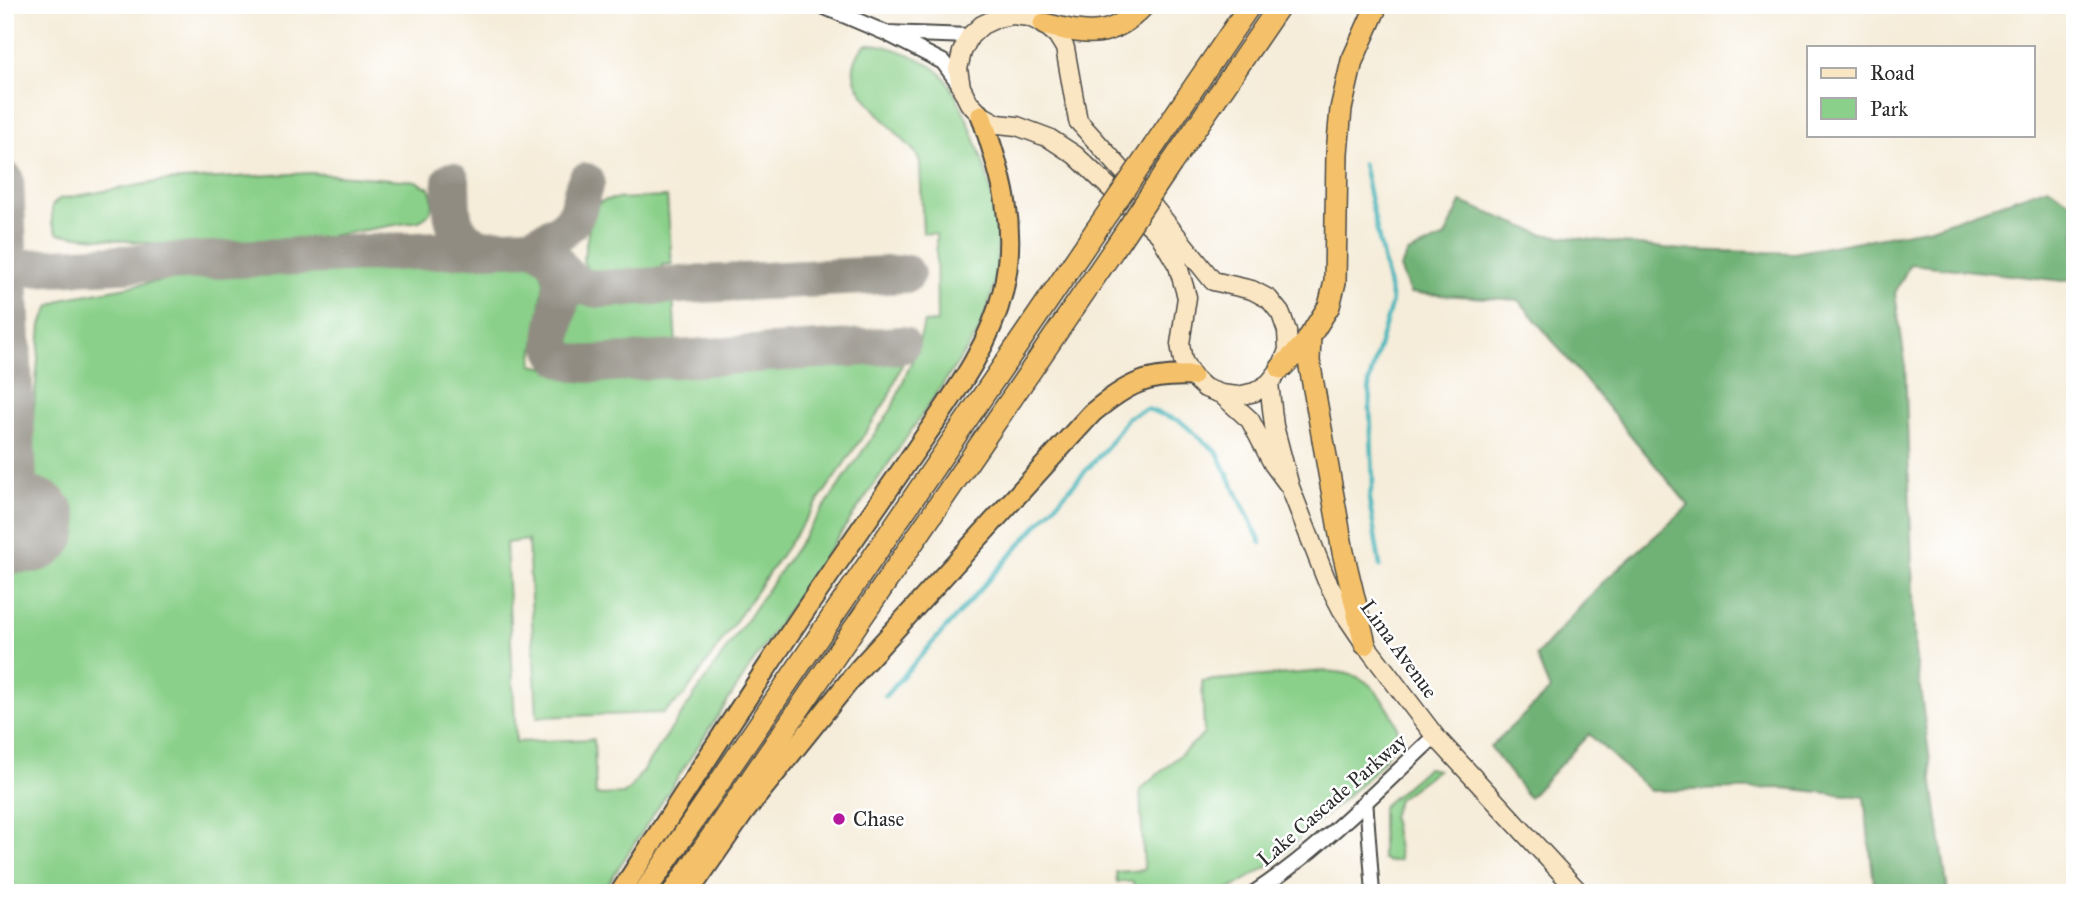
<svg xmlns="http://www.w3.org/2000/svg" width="2080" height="898" font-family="'IM FELL Great Primer',serif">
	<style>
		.green { fill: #8ad08a; stroke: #5a7e5a; stroke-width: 2 }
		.forest { fill: #6fb276; stroke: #4d6e50; stroke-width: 2 }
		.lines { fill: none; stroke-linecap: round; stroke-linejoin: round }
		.stream { stroke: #45b5bb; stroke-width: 4.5 }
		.taxiway { stroke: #908c82; stroke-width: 38 }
		.runway { stroke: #908c82; stroke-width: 96 }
		.minor-casing { stroke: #494845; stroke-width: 16 }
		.tertiary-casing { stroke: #494845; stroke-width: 18 }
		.secondary-casing { stroke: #494845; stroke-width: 21 }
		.trunk-casing { stroke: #494845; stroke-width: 23 }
		.motorway-casing { stroke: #494845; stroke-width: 24 }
		.minor { stroke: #fff; stroke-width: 12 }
		.tertiary { stroke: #fff; stroke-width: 14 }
		.secondary { stroke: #fbe6c3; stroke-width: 18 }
		.trunk { stroke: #f4c16a; stroke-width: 19 }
		.motorway { stroke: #f4c16a; stroke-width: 21 }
		.motorway-bridge-casing { stroke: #494845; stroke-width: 24; stroke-linecap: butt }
		.motorway-bridge { stroke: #f4c16a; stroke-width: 21 }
		.poi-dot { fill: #b5179e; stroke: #fff; stroke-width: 2.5 }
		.labels { text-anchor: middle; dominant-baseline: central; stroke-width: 5; stroke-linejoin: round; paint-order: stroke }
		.street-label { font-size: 21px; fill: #2b2b2b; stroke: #fff }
		.poi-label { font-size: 21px; fill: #2b2b2b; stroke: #fff; text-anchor: start }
	</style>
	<rect width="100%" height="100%" fill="#fff"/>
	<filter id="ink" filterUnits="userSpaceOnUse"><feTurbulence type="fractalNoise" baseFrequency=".0143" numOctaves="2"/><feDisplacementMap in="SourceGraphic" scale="14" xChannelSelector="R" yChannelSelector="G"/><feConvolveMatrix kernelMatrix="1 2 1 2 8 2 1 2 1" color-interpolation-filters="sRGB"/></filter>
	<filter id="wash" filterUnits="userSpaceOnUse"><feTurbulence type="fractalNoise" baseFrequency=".00686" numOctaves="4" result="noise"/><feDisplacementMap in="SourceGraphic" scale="28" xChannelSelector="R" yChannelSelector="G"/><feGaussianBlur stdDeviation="1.57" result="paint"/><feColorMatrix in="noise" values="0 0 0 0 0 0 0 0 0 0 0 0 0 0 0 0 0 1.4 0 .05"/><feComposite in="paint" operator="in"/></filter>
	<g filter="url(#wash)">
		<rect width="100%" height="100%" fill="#f5ecd9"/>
		<path class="green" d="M867,44C886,43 926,59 940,73C952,84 960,104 967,119C987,168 1002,217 996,271C994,293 986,312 978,333L771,635L602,893H5V564L40,562L32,429L41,325L50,306L67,298L170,279L533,261L540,268L544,282L532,365L572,373L892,359L899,361L902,365L888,398L866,432L684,696L663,713L537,717L528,540L506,543L516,742L594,739L596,795L623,794L630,789L891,410L917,349L924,323L937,322L936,234L923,233L920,162L915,152C900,136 860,98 855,79C851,65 857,52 867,44Z
			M310,173L416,181L429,188C435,201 434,215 419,221L318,238L169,245L58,234L52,223V206L59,199L163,181Z
			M667,197L672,264L662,265L661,274L596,277L588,272L583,261L592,211C597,202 603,200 613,199Z
			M673,293L676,348L575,353L568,349L575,309L585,297Z
			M1324,671C1338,672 1354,673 1366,682C1375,688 1400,721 1397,732C1393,751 1377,768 1364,781L1271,864L1224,893H1134L1133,882H1117L1116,872L1144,870L1140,790L1204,734L1202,681Z
			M1427,768L1437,770L1398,799L1392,817L1400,860L1388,862L1382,858V807Z"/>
		<path class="forest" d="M2048,187L2075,205V279L2064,281L1910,264L1895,293L1905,361L1915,651L1948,893H1875L1864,797L1783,788L1650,791L1589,734L1529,798L1490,747L1550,690L1536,656L1600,585L1689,506L1519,300L1410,293L1400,268L1408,253L1445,237L1461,202L1542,234L1682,250L1794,253L1931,228Z"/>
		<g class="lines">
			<path class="stream" d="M1363,164L1392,301L1369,382L1373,481L1369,499L1380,566
				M885,696L1107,447L1128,417L1147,409L1180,421L1217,452L1261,543"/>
			<path class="taxiway" d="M5,180L20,526
				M451,181C452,212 448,234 481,248
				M529,246C546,240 572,229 578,209C581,200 581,191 586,182
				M560,268C573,309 519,366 595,364L901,345
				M5,269L529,246C558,250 555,272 577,284C583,288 592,288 599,289L906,274"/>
			<path class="runway" d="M5,526L30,525"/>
		</g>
	</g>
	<g filter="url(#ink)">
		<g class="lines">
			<defs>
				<path id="minor" d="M1366,799L1373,893"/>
				<path id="tertiary" d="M820,5L886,33L970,36
					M890,35L943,62L960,85
					M1254,893C1321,849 1377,790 1435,736"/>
				<path id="secondary" d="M1269,383L1274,426L1290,487L1326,579L1342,610L1365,644L1435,736L1580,893
					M1221,394L1238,396L1255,392L1269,383L1281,368L1288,350L1287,331L1281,314L1269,299L1252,290L1213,281L1139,189L1078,121L1065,48L1057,35L1044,24L1029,17L1013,15L997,18L982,25L970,36L962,52L958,69L961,87L969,103L981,115L998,124L1017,126L1049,138L1075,155L1159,234L1178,266L1187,297L1180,344L1183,361L1192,376L1205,388L1221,394L1250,420L1273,464L1290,487"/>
				<path id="trunk" d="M620,893C694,779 767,664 845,552C872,513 899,474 926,435C957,390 990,345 1003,291C1018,226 1002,176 981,115
					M688,893L745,811L859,669L1092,413C1127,384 1146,374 1192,376"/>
				<path id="motorway" d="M1044,24C1087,35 1112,40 1144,5
					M1154,146L1250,5
					M1171,164L1280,5
					M1310,336L1309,361L1343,552L1365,644
					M1281,368L1305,344L1329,306L1335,282L1337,153L1341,109L1352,61L1377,5
					M644,893L1096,230
					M673,893L1114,249"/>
			</defs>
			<use href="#minor" class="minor-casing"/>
			<use href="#tertiary" class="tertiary-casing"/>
			<use href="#secondary" class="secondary-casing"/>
			<use href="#trunk" class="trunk-casing"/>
			<use href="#motorway" class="motorway-casing"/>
			<use href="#minor" class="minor"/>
			<use href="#tertiary" class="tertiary"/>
			<use href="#secondary" class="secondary"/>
			<use href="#trunk" class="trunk"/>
			<use href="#motorway" class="motorway"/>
			<defs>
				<path id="motorway-bridge" d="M1096,230L1154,146
					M1114,249L1171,164"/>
			</defs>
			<use href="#motorway-bridge" class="motorway-bridge-casing"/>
			<use href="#motorway-bridge" class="motorway-bridge"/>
		</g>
	</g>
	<circle class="poi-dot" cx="839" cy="819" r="7"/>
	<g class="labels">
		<g class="street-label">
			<text transform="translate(1399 649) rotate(54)">Lima Avenue</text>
			<text transform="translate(1332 800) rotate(-41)">Lake Cascade Parkway</text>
		</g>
		<g class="poi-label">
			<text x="853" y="819">Chase</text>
		</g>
	</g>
	<rect width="2080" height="898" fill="none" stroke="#fff" stroke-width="28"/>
	<rect x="1807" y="46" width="228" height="91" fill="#ffffff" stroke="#aaaaaa" stroke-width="2"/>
	<rect x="1821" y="68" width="35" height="10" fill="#fbe6c3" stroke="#aaaaaa" stroke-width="2"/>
	<text x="1870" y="80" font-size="21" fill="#2b2b2b">Road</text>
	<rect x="1821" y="98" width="35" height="21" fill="#8ad08a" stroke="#aaaaaa" stroke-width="2"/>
	<text x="1870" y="116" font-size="21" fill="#2b2b2b">Park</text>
</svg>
